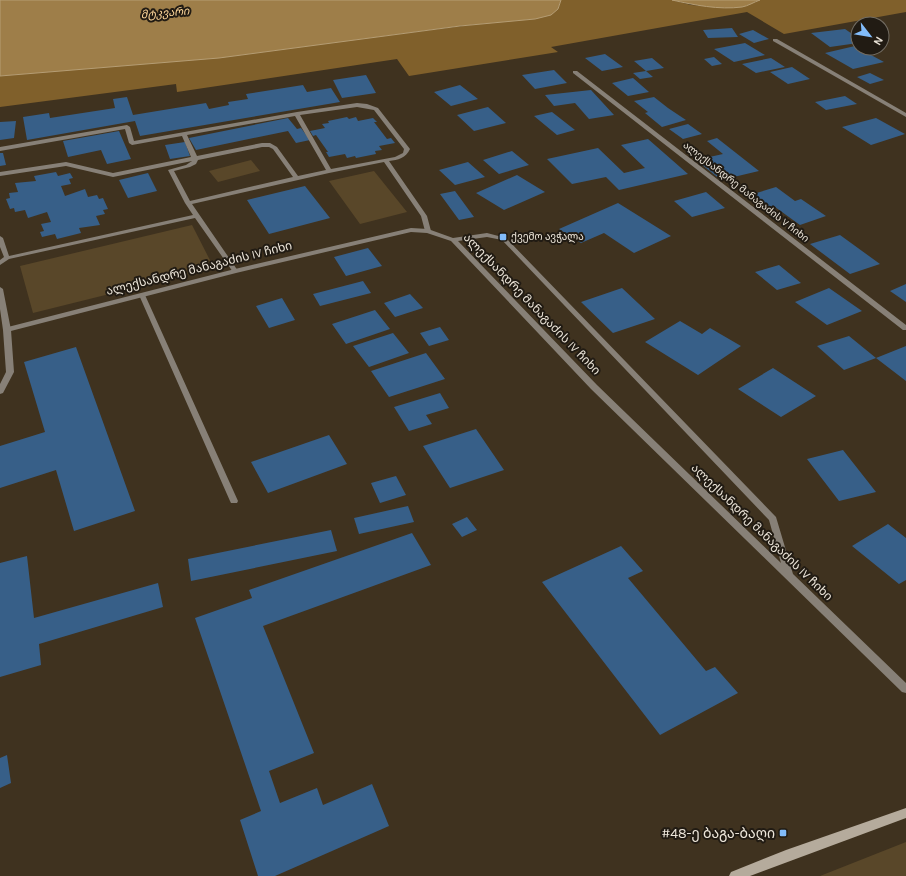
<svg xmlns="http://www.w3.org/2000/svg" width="906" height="876" font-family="Karla,'Noto Sans Georgian',sans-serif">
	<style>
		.green { fill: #594729 }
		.forest { fill: #80602b }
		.water { fill: #9e7e49; stroke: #b59d74 }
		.building { fill: #375f88 }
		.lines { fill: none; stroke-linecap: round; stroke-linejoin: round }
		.lane { fill: #878077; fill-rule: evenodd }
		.street { fill: #878077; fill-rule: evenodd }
		.secondary { fill: #b5ab9c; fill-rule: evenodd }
		.poi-dot { fill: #82bcfa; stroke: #211b13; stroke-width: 1.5 }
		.labels { text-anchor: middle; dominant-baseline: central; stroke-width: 4; stroke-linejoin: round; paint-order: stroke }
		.far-street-label { font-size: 10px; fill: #ece5d9; stroke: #211b13 }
		.far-poi-label { font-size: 10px; fill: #ece5d9; stroke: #211b13; text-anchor: start }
		.far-water-label { font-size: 11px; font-style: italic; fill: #fed79a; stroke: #211b13 }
		.street-label { font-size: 12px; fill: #ece5d9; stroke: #211b13 }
		.near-poi-label { font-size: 14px; fill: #ece5d9; stroke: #211b13; text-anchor: end }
	</style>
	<rect width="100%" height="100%" fill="#3f321f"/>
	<path class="green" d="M251,160L260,171L218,182L209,171Z
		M374,171L407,212L360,224L329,181Z
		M192,225L214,268L33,313L20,266Z
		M906,842V876H820Z"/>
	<path class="forest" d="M561,0H672L691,5L714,7H742L760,0H906V12L784,34L747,12L551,47L558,52L409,76L397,59L177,92L176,84L0,107V76L359,39L503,21L535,19L558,9Z"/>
	<path class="water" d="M0,0H561L558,9L551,15L535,19L460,26L219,58L0,76Z
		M672,0H760C754,2 748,6 742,7C719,10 694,5 672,0Z"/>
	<path class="building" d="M732,28L738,37L708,38L703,30Z
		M845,29L858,38V43L830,47L811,33Z
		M753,30L769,39L754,43L739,34Z
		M745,43L765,55L734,62L714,49Z
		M855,46L858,48L884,62L853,69L825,53Z
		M605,54L623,67L602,71L585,58Z
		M714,57L722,64L712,66L704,59Z
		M652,58L664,68L646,71L653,77L640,79L633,73L646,71L634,61Z
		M771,58L785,67L756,73L742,64Z
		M792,67L810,79L788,84L770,72Z
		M554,70L567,83L535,89L522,75Z
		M870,73L884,80L870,84L857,77Z
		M366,75L376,93L342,98L333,80Z
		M633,78L649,92L628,96L612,83Z
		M303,85L307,92L331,88L340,102L140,136L135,121L27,140L23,117L49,113L50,118L115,108L113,99L127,97L133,115L206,103L209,109L229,105L228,102L248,99L246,94Z
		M460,85L478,99L451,106L434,92Z
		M591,90L614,115L589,119L575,103L554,106L545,95Z
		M845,96L857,104L826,110L815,102Z
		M654,97L668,108L686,120L662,127L645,113L648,112L634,101Z
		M488,107L506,123L474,131L457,115Z
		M552,112L575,130L557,135L534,116Z
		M347,117L349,119L356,117L358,121L373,118L377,122H374L387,139L391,138L395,143L379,146L382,150L375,151L376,154L356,158L355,156L347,158L345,154L329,157L326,152H328L316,135L313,136L310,131L325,128L322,124L329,123L328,121Z
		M288,118L297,129L301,128L310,140L296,143L288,131L196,150L189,138Z
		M876,118L905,134L871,145L842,127Z
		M16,121L14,138L0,140V122Z
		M688,124L702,134L683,139L669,129Z
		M119,131L131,159L107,164L101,150L68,157L63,141Z
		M717,138L759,171L721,180L696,160L723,154L707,141Z
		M648,139L688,174L619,190L606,177L572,184L547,159L598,148L624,173L645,168L621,145Z
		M185,142L190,156L170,159L165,145Z
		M512,151L529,165L499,174L483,160Z
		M0,153H3L6,165L0,166Z
		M468,162L485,177L455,185L439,170Z
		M56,172L58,176L70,173L73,178L69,179L71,184L61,186L65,196L85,189L88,197L97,195L99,199L103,198L108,209L103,210L105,214L96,216L100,225L79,228L81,233L57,239L55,234L42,237L40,232L44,231L41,224L51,222L47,212L28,218L25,210L15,212L14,208L10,209L6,199L10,198L9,193L18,192L15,183L36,181L34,176Z
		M148,173L157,191L128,198L119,180Z
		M517,175L545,192L504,210L476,193Z
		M305,186L330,218L269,234L247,200Z
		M776,187L795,201L801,199L826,216L800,225L775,207L769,209L750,195Z
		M455,191L474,217L459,220L440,194Z
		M706,192L725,208L692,217L674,201Z
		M618,203L671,236L634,253L604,233L581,243L559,229Z
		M840,235L880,264L850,274L810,244Z
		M368,248L382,266L346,276L334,257Z
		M779,265L801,283L777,290L755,272Z
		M363,281L371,293L320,306L313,294Z
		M906,284V302L890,291Z
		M622,288L655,319L613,333L581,302Z
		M829,288L862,311L827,325L795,302Z
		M410,294L423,308L395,317L384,303Z
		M282,298L295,320L269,328L256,306Z
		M375,310L390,329L346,344L332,324Z
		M680,321L702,334L710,328L741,346L698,375L645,342Z
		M440,327L449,340L429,346L420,333Z
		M393,333L409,353L369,367L353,346Z
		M849,336L876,358L844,370L817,346Z
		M906,346V381L876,358Z
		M76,347L135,511L74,531L56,470L0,488V446L45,432L24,362Z
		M426,353L445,379L389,397L371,371Z
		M773,368L816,396L781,417L738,389Z
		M440,393L449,408L426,415L432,424L409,431L394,407Z
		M476,429L504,470L450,488L423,446Z
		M329,435L347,464L268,493L251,462Z
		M843,450L876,492L839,501L807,459Z
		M396,476L406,495L380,503L371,483Z
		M408,506L414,522L359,534L354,518Z
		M467,517L477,530L462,537L452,524Z
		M888,524L906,538V580L899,584L852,546Z
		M331,530L337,551L191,581L188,559Z
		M412,533L431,565L263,626L314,753L269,771L280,803L317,788L323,805L372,784L389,826L275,876H258L240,820L261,811L195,618L252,598L249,590Z
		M621,546L643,571L628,578L706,671L715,667L738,693L660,735L542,582Z
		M27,556L34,618L158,583L163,607L39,644L41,665L0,677V563Z
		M7,755L11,783L0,788V758Z"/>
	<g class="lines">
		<path class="lane" d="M357,103L367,104L378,108L410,149C406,158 398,160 389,161L427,216L431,231L430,232H426L425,231L421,216L384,162L329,173L192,204L238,271L237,272H233L195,218L9,259L0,265V260L4,257L0,247V236L3,238L9,256L193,215L185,203L168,170L186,165L192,161L113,177L66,166L0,176V172L66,162L113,173L191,157L182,136L132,145L129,143L125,129L0,151V147L127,125L130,127L134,141L297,112ZM357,107L374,110L404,149L403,153L395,157L331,169L300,115ZM295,116L326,170L298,176L277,147L270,143H262L197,156L187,135ZM262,147H269L273,149L293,177L190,201L174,171L190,167L196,164L198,160Z
			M0,287L3,289L11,330L14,372L3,393L0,394V384L6,372L3,330L0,309Z
			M142,293L145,295L238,501L237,503H231L230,501L139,295Z"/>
		<path class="street" d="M773,39H777L906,113V117L773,41Z
			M573,71H577L906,325V330H903L573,73Z
			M411,228L428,229L453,238L487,233L506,238L776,517L793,574L906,683V693L902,692L591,389L451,241L427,233L411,232L236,273L7,332L3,330L4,328L235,269ZM487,237L502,240L769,520L781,563L597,385L458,241Z"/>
		<path class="secondary" d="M906,808V818L750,876H729L731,872L786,850Z"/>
	</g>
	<g class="poi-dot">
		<rect x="499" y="233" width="8" height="8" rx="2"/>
		<rect x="779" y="829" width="8" height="8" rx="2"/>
	</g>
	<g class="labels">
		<g class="far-street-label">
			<text transform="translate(746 192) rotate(38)">ალექსანდრე მანაგაძის V ჩიხი</text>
		</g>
		<g class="far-poi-label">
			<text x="511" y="237">ქვემო ავჭალა</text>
		</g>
		<g class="far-water-label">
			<text transform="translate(165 13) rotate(-5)">მტკვარი</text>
		</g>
		<g class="street-label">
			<text transform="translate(199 268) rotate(-14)">ალექსანდრე მანაგაძის IV ჩიხი</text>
			<text transform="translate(532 304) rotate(46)">ალექსანდრე მანაგაძის IV ჩიხი</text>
			<text transform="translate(762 532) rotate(44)">ალექსანდრე მანაგაძის IV ჩიხი</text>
		</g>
		<g class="near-poi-label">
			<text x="775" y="833">#48-ე ბაგა-ბაღი</text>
		</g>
	</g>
	<g transform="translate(870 36) rotate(121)"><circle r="19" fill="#211b13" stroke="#726c62"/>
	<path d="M0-3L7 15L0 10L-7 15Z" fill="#82bcfa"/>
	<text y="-6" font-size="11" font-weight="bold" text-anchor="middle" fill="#ece5d9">N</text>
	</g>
</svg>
